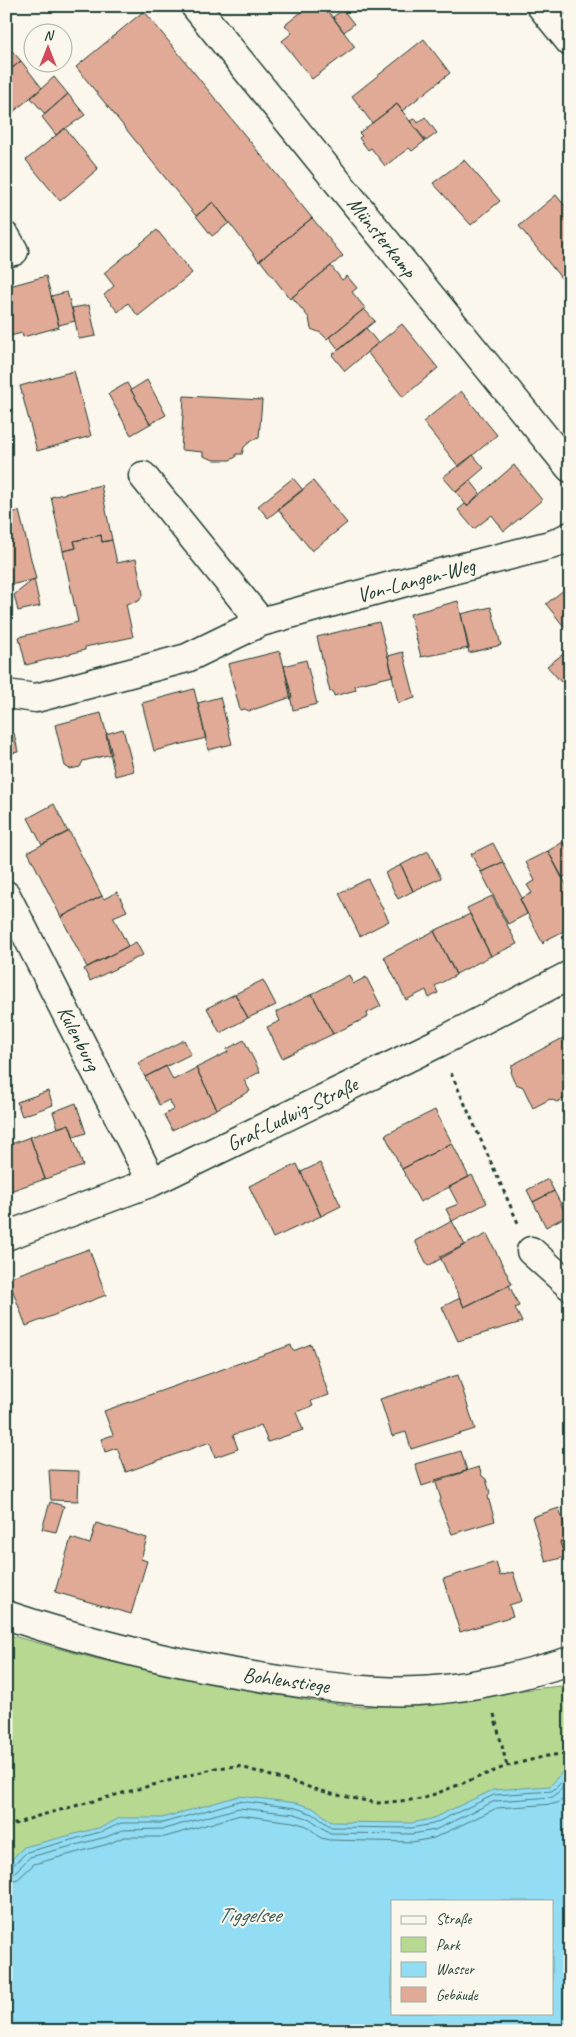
<svg xmlns="http://www.w3.org/2000/svg" width="576" height="2037" font-family="Caveat,sans-serif">
	<style>
		.green { fill: #b7d891; stroke: #6b8a62; fill-rule: evenodd }
		.water { fill: #92dcf4; stroke: #649ca7; fill-rule: evenodd }
		.lines { fill: none; stroke-linecap: round; stroke-linejoin: round }
		.shore { stroke: #4d7d81; stroke-width: 1 }
		.building { fill: #e0aa96; stroke: #1f3d34 }
		.minor-casing { stroke: #1f3d34; stroke-width: 31 }
		.path { stroke: #1f3d34; stroke-width: 3; stroke-dasharray: 4 4; stroke-linecap: butt }
		.minor { stroke: #fbf7ec; stroke-width: 28 }
		.labels { text-anchor: middle; dominant-baseline: central; stroke-width: 4; stroke-linejoin: round; paint-order: stroke }
		.street-label { font-size: 21px; fill: #1f3d34; stroke: #fbf7ec }
		.water-label { font-size: 22px; font-style: italic; fill: #365d5a; stroke: #fbf7ec }
	</style>
	<rect width="100%" height="100%" fill="#fbf7ec"/>
	<filter id="ink" filterUnits="userSpaceOnUse"><feTurbulence type="fractalNoise" baseFrequency=".02" numOctaves="2"/><feDisplacementMap in="SourceGraphic" scale="10" xChannelSelector="R" yChannelSelector="G"/><feConvolveMatrix kernelMatrix="1 2 1 2 8 2 1 2 1" color-interpolation-filters="sRGB"/></filter>
	<g filter="url(#ink)">
		<path class="green" d="M6,1634L97,1659L306,1700L363,1707L570,1685V2031H6ZM392,1901H552V2013H392Z"/>
		<path class="water" d="M570,1770V2031H6V1865L24,1847L102,1827L120,1818H162L239,1796L297,1803L316,1809L331,1822L411,1823L431,1819L493,1790L550,1786L563,1771ZM392,1901H552V2013H392Z"/>
		<g class="lines">
			<path class="shore" d="M6,1868L11,1867L27,1852L104,1831L121,1823H163L239,1801L296,1808L313,1814L331,1827L411,1828L433,1824L494,1795L552,1791L570,1775
				M6,1875L15,1872L30,1857L106,1837L123,1830L164,1829L239,1808L295,1814L310,1819L330,1833L412,1834L435,1830L495,1801L553,1797L570,1781
				M6,1882L18,1879L34,1864L108,1844L124,1837H165L240,1815L293,1822L307,1826L321,1838L329,1840L412,1842L434,1838L497,1808L554,1804L561,1801L570,1792"/>
		</g>
		<path class="building" d="M309,6H324L355,47L312,79L282,41L292,33L285,25Z
			M343,10L354,24L344,32L333,17Z
			M144,11L312,218L259,261L213,202L196,216L76,67Z
			M424,39L450,73L402,111L397,104L372,123L352,96Z
			M6,44L21,61L6,73Z
			M21,61L42,88L6,118V73Z
			M54,77L68,94L45,114L31,98Z
			M68,94L85,115L56,135L42,117Z
			M397,104L425,141L412,151L409,148L385,166L371,148L368,150L359,138L362,136L359,133Z
			M425,117L437,133L426,141L410,121L415,118L418,123Z
			M65,128L98,169L60,201L26,160Z
			M464,160L500,201L471,225L433,183Z
			M556,195L570,212V289L519,226Z
			M213,202L229,223L212,236L196,216Z
			M312,218L343,256L290,299L260,260Z
			M157,230L192,273L138,316L128,303L118,312L104,295L114,286L104,273Z
			M331,266L342,280L347,276L357,288L352,292L365,308L327,339L321,333L311,329L309,318L292,297Z
			M46,276L59,327L23,337L22,333L6,337V287Z
			M67,292L75,321L59,325L51,296Z
			M89,305L96,336L79,339L72,308Z
			M364,309L375,321L339,350L329,337Z
			M402,324L438,368L403,397L367,352Z
			M366,328L378,343L345,371L332,355Z
			M74,371L91,436L37,451L20,386Z
			M147,380L166,415L150,424L131,390Z
			M127,383L150,424L131,435L108,394Z
			M461,391L497,435L459,467L423,422Z
			M184,396L262,400L259,438L252,440L244,447L242,454H236V457L230,460H214L203,456V452L181,450Z
			M473,455L484,468L456,492L443,477Z
			M514,465L542,500L504,531L492,515L474,529L458,510L465,504L467,506Z
			M293,478L303,490L268,518L258,506Z
			M470,480L480,493L467,506L456,492Z
			M313,481L347,523L312,551L278,509Z
			M101,485L112,540L102,542L101,535L74,541L76,548L63,551L51,497Z
			M19,511L36,579L6,586V514Z
			M101,535L102,542L112,540L117,563L136,559L143,594L139,601L126,604L133,637L85,647V650L26,665L19,637L78,622L63,551L76,548L74,541Z
			M34,579L40,606L18,611L14,595Z
			M570,585V634L546,604Z
			M458,601L469,648L421,657L410,614Z
			M491,607L501,645L469,653L461,614Z
			M379,622L393,676L355,685L356,690L334,696L333,691L330,692L317,637Z
			M570,649V675L561,682L547,666Z
			M280,651L292,697L249,711L245,709L240,710L228,664Z
			M403,652L415,698L398,703L388,656Z
			M306,660L317,704L293,710L284,666Z
			M194,689L206,738L154,751L142,703Z
			M220,697L232,744L208,750L198,703Z
			M101,713L112,754L83,761L80,767L70,769L65,766L55,725Z
			M123,729L134,771L115,776L106,734Z
			M14,733L18,752L6,754V734Z
			M54,804L68,832L42,845L28,818Z
			M69,831L102,896L61,917L28,852Z
			M563,842L570,856V874L562,878L548,851Z
			M493,843L503,862L481,872L471,854Z
			M428,851L441,878L413,891L401,865Z
			M548,851L570,891V928L544,941L543,944L520,899L532,893L527,885L535,881L526,862Z
			M503,862L522,898L520,899L527,914L508,924L481,872Z
			M401,865L413,891L398,899L385,873Z
			M368,879L389,921L360,936L339,893Z
			M117,892L127,911L113,917L128,946L87,967L61,917L102,896L104,899Z
			M492,896L517,944L491,956L467,908Z
			M470,914L491,956L456,974L434,931Z
			M434,931L456,975L435,986L438,993L429,998L426,990L406,1000L384,957Z
			M136,942L143,955L90,981L84,969Z
			M349,975L353,984L366,977L381,1006L367,1013L368,1017L333,1034L312,994Z
			M263,980L276,1005L248,1018L235,994Z
			M235,994L248,1018L220,1033L207,1008Z
			M312,994L333,1034L282,1058L267,1027L280,1021L276,1012Z
			M563,1038L570,1050V1089L567,1097L557,1102L550,1099L533,1108L523,1087L516,1084L511,1075L512,1065Z
			M184,1040L191,1054L145,1077L138,1063Z
			M244,1040L260,1072L244,1080L250,1091L217,1109L196,1068L228,1052L227,1049Z
			M166,1066L173,1080L196,1068L217,1109L172,1130L164,1115L174,1109L169,1100L159,1105L145,1077Z
			M48,1091L53,1105L22,1116L17,1102Z
			M76,1103L86,1133L74,1137L69,1124L58,1128L53,1112Z
			M435,1110L452,1143L402,1169L385,1135Z
			M69,1124L83,1166L45,1179L30,1137Z
			M30,1137L45,1179L7,1192L6,1146Z
			M452,1143L469,1177L420,1202L402,1169Z
			M320,1163L341,1206L321,1216L301,1172Z
			M297,1164L321,1216L273,1238L249,1186Z
			M472,1175L487,1203L452,1221L446,1209L458,1204L449,1187Z
			M548,1179L554,1191L533,1202L527,1190Z
			M554,1191L567,1216L546,1227L533,1202Z
			M452,1221L465,1245L428,1266L415,1241Z
			M487,1234L512,1284L464,1307L440,1257Z
			M89,1249L106,1295L26,1326L8,1278Z
			M509,1285L519,1306L515,1308L522,1322L458,1341L442,1307L460,1298L464,1307Z
			M311,1344L329,1395L311,1401L313,1406L296,1412L303,1430L268,1442L261,1425L233,1435L238,1449L215,1457L210,1442L126,1472L117,1448L105,1452L101,1439L113,1435L104,1411L291,1345L293,1351Z
			M458,1375L475,1429L411,1449L406,1432L392,1436L380,1399Z
			M461,1451L467,1471L422,1486L415,1464Z
			M479,1467L482,1476L486,1479L490,1493L488,1497L495,1521L452,1534L439,1502L441,1499L435,1480Z
			M49,1470L79,1471L78,1501L51,1500Z
			M50,1502L64,1506L56,1532L42,1529Z
			M559,1508L569,1539L560,1542L565,1557L546,1562L532,1517Z
			M96,1523L147,1538L141,1559L147,1561L131,1614L55,1592L71,1538L90,1544Z
			M569,1539H570V1572L560,1542Z
			M496,1562L500,1576L513,1572L522,1601L509,1605L513,1616L460,1632L443,1579Z"/>
		<g class="lines">
			<defs>
				<path id="minor" d="M195,6L570,468
					M541,6L570,42
					M6,237L14,251L6,253
					M143,476L261,622
					M6,694L36,698L187,658L261,622L409,581L554,544L570,536
					M6,895L152,1182
					M6,1236L152,1182L438,1043L570,975
					M531,1251L570,1286
					M6,1615C102,1647 201,1670 301,1683C339,1688 379,1693 418,1691C468,1689 521,1676 570,1661"/>
			</defs>
			<use href="#minor" class="minor-casing"/>
			<path class="path" d="M451,1073L518,1223
				M494,1714L507,1766
				M6,1827L38,1816L216,1768L238,1766L332,1794L378,1803L422,1799L507,1766L551,1755L570,1754"/>
			<use href="#minor" class="minor"/>
		</g>
	</g>
	<g class="labels">
		<g class="street-label">
			<text transform="translate(382 237) rotate(51)">Münsterkamp</text>
			<text transform="translate(416 580) rotate(-15)">Von-Langen-Weg</text>
			<text transform="translate(79 1038) rotate(63)">Kulenburg</text>
			<text transform="translate(292 1114) rotate(-26)">Graf-Ludwig-Straße</text>
			<text transform="translate(286 1680) rotate(8)">Bohlenstiege</text>
		</g>
		<g class="water-label">
			<text x="249" y="1915">Tiggelsee</text>
		</g>
	</g>
	<rect width="576" height="2037" fill="none" stroke="#fbf7ec" stroke-width="25"/>
	<rect x="12" y="12" width="551" height="2012" fill="none" stroke="#1f3d34" stroke-width="2" filter="url(#ink)"/>
	<rect x="391" y="1900" width="162" height="115" fill="#fbf7ec" stroke="#a3ada2"/>
	<rect x="401" y="1916" width="25" height="8" fill="#fbf7ec" stroke="#a3ada2"/>
	<text x="436" y="1924" font-size="15" fill="#1f3d34">Straße</text>
	<rect x="401" y="1937" width="25" height="15" fill="#b7d891" stroke="#a3ada2"/>
	<text x="436" y="1950" font-size="15" fill="#1f3d34">Park</text>
	<rect x="401" y="1962" width="25" height="15" fill="#92dcf4" stroke="#a3ada2"/>
	<text x="436" y="1974" font-size="15" fill="#1f3d34">Wasser</text>
	<rect x="401" y="1987" width="25" height="15" fill="#e0aa96" stroke="#a3ada2"/>
	<text x="436" y="2000" font-size="15" fill="#1f3d34">Gebäude</text>
	<g transform="translate(48 48)"><circle r="24" fill="#fbf7ec" stroke="#a3ada2"/>
	<path d="M0-4L9 19L0 12L-9 19Z" fill="#d1495b"/>
	<text y="-8" font-size="14" font-weight="bold" text-anchor="middle" fill="#1f3d34">N</text>
	</g>
</svg>
